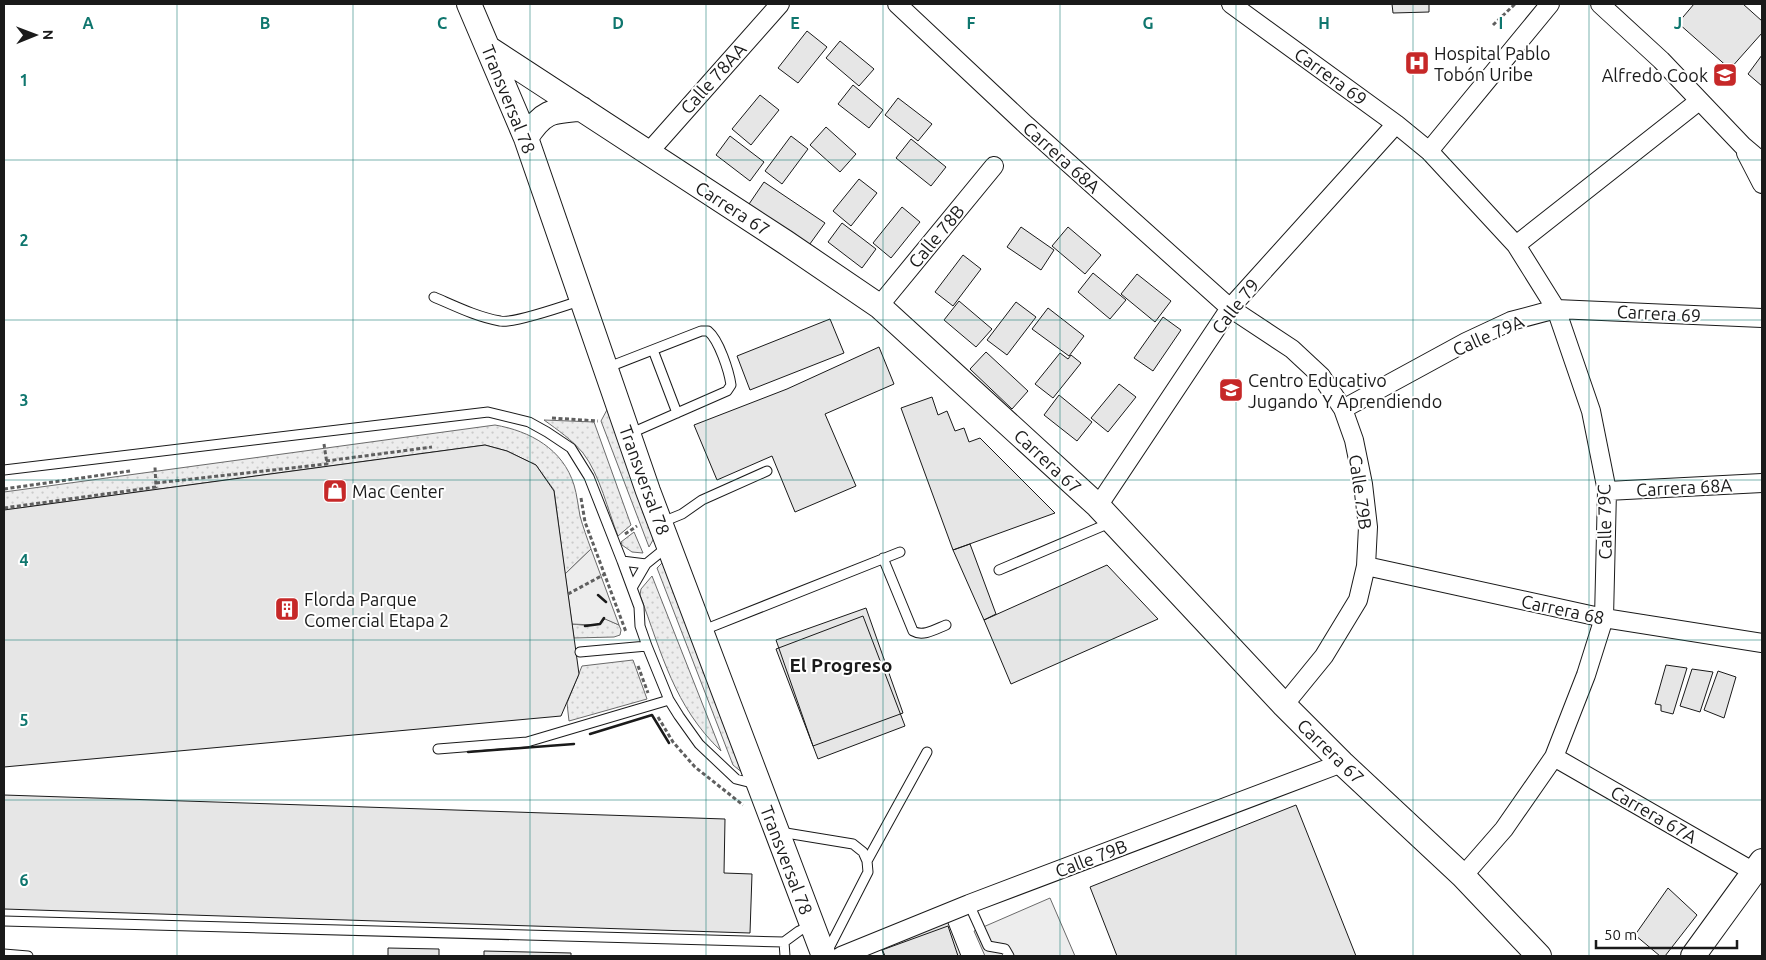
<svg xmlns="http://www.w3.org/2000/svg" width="1766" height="960" font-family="Ubuntu,sans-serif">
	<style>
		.grass { fill: url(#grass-dots); stroke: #6a6a6a }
		.built { fill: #ededed; stroke: #6a6a6a }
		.building { fill: #e6e6e6; stroke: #1a1a1a }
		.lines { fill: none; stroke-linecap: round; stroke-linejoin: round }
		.service-casing { stroke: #1a1a1a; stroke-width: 11 }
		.minor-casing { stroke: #1a1a1a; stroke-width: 20 }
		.secondary-casing { stroke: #1a1a1a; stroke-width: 26 }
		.path { stroke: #5f5f5f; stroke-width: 3; stroke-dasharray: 4 2.5; stroke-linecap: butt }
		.service { stroke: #fff; stroke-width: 9 }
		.minor { stroke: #fff; stroke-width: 18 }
		.secondary { stroke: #fff; stroke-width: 24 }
		.wall { stroke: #1a1a1a; stroke-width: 2.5 }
		.grid { fill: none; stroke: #0f766e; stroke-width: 1; stroke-opacity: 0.55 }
		.labels { text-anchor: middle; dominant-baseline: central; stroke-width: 4; stroke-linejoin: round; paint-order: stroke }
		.poi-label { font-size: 18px; fill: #1a1a1a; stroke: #fff; text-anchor: start }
		.street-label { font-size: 18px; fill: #1a1a1a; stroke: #fff }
		.neighbourhood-label { font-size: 19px; font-weight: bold; fill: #1a1a1a; stroke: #fff }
		.grid-label { font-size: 16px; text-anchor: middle; font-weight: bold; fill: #0f766e; stroke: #fff; stroke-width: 4; stroke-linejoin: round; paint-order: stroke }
	</style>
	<defs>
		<pattern id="grass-dots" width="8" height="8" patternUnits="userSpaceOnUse" patternTransform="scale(1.25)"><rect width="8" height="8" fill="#ededed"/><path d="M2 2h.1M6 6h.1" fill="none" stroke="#cbcbcb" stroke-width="1.8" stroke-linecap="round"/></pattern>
	</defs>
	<rect width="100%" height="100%" fill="#fff"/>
	<path class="grass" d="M609,406L654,532L653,540L649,547L601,421Z
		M544,420L594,422L631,525L618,536C608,511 600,475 583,453C572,440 558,430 544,420Z
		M495,425C530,431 563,449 574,485C577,495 578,505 580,516C583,527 587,538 591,549L565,574L554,490L536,465L507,451L485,445L4,510V492Z
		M634,532L643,553L632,552L622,545L621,542Z
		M666,559L744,774L733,765L657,568Z
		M652,576L721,751C674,706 662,654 640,595L641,589Z
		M604,618L619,625L621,630L620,635L614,637L574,638L572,624C584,625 596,628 604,618Z
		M633,660L647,699L569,721L567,703L582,666Z"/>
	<path class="built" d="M591,549L601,576L619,625L605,619L600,624L593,625L572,624L565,574Z
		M1050,898L1075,956H985L974,931Z"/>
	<path class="building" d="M1392,4H1429V12L1393,13Z
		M1694,4H1743L1762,21V33L1730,69L1678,23Z
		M807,31L827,47L798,83L778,68Z
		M840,41L874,69L859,86L826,58Z
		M1762,55V86L1748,74Z
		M853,85L883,110L869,128L838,104Z
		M760,95L779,110L751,145L732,129Z
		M898,98L932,124L918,141L885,115Z
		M826,127L856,154L840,172L810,145Z
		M730,136L764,162L750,181L716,155Z
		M791,136L808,149L782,184L765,171Z
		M911,139L946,167L931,186L896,158Z
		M859,179L877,193L851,226L833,211Z
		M764,182L825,223L807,248L747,207Z
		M902,207L920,222L891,258L873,243Z
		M842,223L876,249L862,268L828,242Z
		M1021,227L1054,250L1041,270L1007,247Z
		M1068,227L1101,255L1085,274L1052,246Z
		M963,255L981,269L953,306L935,292Z
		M1093,273L1126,300L1110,319L1078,292Z
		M1137,274L1171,301L1155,322L1121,294Z
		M959,301L992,329L976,347L944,320Z
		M1016,302L1036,317L1007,355L987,340Z
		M1048,308L1084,336L1069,356L1032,329Z
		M1163,317L1181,330L1153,371L1134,358Z
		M830,319L844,353L750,390L737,356Z
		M879,347L894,384L825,414L856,486L795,512L772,456L717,480L694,425L787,389Z
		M986,352L1028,391L1012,409L970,369Z
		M1060,353L1068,359L1071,355L1081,363L1053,398L1035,384Z
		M1119,384L1136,397L1108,432L1091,418Z
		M1059,395L1092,422L1077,441L1044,415Z
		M932,397L938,415L947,411L955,431L964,428L969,442L980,438L1055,513L953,550L901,408Z
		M485,445L507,451L536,465L554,491L579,674L561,716L4,767V510Z
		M970,544L996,614L984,620L953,550Z
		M1107,565L1158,619L1011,684L984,620Z
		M866,608L903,713L813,746L776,640Z
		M863,616L905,726L818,759L776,649Z
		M1666,665L1687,668L1673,714L1661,711V705L1655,704Z
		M1692,669L1713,672L1700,712L1680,706Z
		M1718,671L1736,677L1724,718L1704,710Z
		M4,795L725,819L724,873L752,874L750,933L4,909Z
		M1296,805L1356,956H1117L1090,887Z
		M1668,888L1697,915L1665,956H1660L1635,935Z
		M946,918L961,956H885L880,944Z
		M948,926L958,956H884L882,950Z
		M388,948L439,949V956H388Z
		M484,951L571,953V956H484Z"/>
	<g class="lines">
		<defs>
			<path id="service" d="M434,297C455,306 477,317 500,321C513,324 567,305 582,300
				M653,350L677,413
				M606,368L701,331H708C719,340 729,371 731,385L727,391L629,434
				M4,470L488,412L529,422L547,432L571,448L589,477L622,561L646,564L667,547
				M660,523L682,514L702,500L767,471
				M883,558L913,631C923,637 936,629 946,625
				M622,561L639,607L640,626L647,646L669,700L679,716L699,744L736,779L756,784
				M999,570L1112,522
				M632,588L646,564
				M701,631L900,552
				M580,652L647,646
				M438,749L527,742L669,700
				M780,832L853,844L863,852L867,861L868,872L826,954
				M867,861L927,752
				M969,904L988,946L1005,949L1009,956
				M4,921L784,942L799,931L812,925
				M784,942L785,956
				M4,954L28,956"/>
			<path id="minor" d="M897,4L1026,125L1230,308L1292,349L1321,376L1343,409L1354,440L1363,484L1368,527L1366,566L1358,600L1324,656L1284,705
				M1231,4L1396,124L1429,151L1516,245L1556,309L1591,411L1607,491L1604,618L1586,675L1554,757L1504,829L1463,876
				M1600,4L1661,60L1743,146L1762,162
				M1429,151L1550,4
				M648,153L780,4
				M1746,153L1762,184
				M1516,245L1699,101
				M879,306L994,166
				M1343,409L1466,342L1511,321L1556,309L1762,318
				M1607,491L1762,483
				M1098,506L1230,308L1396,124
				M1366,566L1604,618L1762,643
				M1554,757L1754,872
				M841,956L969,904L1342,763"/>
			<path id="secondary" d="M469,4L526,138L648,491L824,956
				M488,48L785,242L879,306L1098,506L1284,705L1342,763L1463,876L1539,956
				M526,138C543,111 551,111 582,109
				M1693,956L1762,861"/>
		</defs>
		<use href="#service" class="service-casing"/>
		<use href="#minor" class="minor-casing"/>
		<use href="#secondary" class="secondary-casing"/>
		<path class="path" d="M1493,25L1515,4
			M552,418L598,421
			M326,461L432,447
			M156,483L327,464L324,444
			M4,489L130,471
			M581,498L585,522L626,632
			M4,508L156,487L155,467
			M625,534L637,526
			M568,594L605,574
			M638,666L648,693
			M658,717L673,742L695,767L743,805"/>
		<use href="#service" class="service"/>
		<use href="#minor" class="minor"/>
		<use href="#secondary" class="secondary"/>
		<path class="wall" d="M598,595L606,602
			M585,626L600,624L604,618
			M590,734L652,715L669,743
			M468,752L574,744"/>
	</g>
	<path class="grid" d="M177,4V956M353,4V956M530,4V956M706,4V956M883,4V956M1060,4V956M1236,4V956M1413,4V956M1589,4V956M4,160H1762M4,320H1762M4,480H1762M4,640H1762M4,800H1762"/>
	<defs>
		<symbol id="hospital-square" viewBox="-11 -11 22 22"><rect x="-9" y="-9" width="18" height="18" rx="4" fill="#c62828" stroke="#fff"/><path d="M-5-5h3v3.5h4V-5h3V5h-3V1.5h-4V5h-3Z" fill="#fff"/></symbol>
		<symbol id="school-square" viewBox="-11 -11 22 22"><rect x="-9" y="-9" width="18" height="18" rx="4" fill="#c62828" stroke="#fff"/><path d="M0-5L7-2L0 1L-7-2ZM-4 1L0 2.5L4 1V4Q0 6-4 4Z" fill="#fff"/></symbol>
		<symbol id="shop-square" viewBox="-11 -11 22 22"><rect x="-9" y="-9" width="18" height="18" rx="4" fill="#c62828" stroke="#fff"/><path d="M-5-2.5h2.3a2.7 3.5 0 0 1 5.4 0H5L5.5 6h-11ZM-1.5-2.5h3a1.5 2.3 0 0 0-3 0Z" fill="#fff"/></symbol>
		<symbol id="building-square" viewBox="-11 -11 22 22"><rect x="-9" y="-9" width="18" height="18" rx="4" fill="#c62828" stroke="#fff"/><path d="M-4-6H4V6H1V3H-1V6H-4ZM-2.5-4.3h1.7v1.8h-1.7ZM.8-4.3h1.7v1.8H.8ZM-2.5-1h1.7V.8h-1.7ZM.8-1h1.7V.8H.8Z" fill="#fff"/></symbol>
	</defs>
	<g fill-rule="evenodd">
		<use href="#hospital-square" x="1403" y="49" width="28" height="28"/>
		<use href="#school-square" x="1711" y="61" width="28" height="28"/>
		<use href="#school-square" x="1217" y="376" width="28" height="28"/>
		<use href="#shop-square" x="321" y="477" width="28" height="28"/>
		<use href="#building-square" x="273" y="595" width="28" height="28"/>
	</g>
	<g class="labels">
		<g class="poi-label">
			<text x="1434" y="53">Hospital Pablo<tspan x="1434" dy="21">Tobón Uribe</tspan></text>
			<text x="1708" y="75" text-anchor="end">Alfredo Cook</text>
			<text x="1248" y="380">Centro Educativo<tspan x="1248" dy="21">Jugando Y Aprendiendo</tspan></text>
			<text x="352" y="491">Mac Center</text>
			<text x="304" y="599">Florda Parque<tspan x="304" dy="21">Comercial Etapa 2</tspan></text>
		</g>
		<g class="street-label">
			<text transform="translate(1331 76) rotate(36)">Carrera 69</text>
			<text transform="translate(713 78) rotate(-48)">Calle 78AA</text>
			<text transform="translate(509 99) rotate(68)">Transversal 78</text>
			<text transform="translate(1062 157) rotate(42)">Carrera 68A</text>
			<text transform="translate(733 208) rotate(33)">Carrera 67</text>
			<text transform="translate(936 236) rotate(-50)">Calle 78B</text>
			<text transform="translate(1235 306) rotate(-52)">Calle 79</text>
			<text transform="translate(1659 313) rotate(3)">Carrera 69</text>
			<text transform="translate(1488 335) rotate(-24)">Calle 79A</text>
			<text transform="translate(1048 461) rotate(43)">Carrera 67</text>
			<text transform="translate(645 480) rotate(70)">Transversal 78</text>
			<text transform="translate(1684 487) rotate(-3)">Carrera 68A</text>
			<text transform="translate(1361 492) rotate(82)">Calle 79B</text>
			<text transform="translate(1604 522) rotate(-91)">Calle 79C</text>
			<text transform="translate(1563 609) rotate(12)">Carrera 68</text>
			<text transform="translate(1331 751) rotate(44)">Carrera 67</text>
			<text transform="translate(1654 814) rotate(30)">Carrera 67A</text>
			<text transform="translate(1091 858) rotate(-21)">Calle 79B</text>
			<text transform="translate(787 860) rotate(69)">Transversal 78</text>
		</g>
		<g class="neighbourhood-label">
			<text x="841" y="665">El Progreso</text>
		</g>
	</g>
	<g class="grid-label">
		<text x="88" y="29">A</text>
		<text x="265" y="29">B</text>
		<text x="442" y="29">C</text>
		<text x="618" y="29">D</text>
		<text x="795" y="29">E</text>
		<text x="971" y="29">F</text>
		<text x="1148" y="29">G</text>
		<text x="1324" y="29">H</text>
		<text x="1501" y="29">I</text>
		<text x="1678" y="29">J</text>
		<text x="24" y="86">1</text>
		<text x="24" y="246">2</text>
		<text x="24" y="406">3</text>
		<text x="24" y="566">4</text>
		<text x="24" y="726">5</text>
		<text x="24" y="886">6</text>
	</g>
	<rect width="1766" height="960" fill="none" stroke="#1a1a1a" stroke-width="10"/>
	<g transform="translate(35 35) rotate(89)" stroke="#ffffff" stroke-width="4" paint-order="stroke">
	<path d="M0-4L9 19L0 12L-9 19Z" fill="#1a1a1a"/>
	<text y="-8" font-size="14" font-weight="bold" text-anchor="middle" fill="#1a1a1a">N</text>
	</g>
	<path d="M1596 940v8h141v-8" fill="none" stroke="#1a1a1a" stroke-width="2.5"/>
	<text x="1604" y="940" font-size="15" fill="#1a1a1a" stroke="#ffffff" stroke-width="4" paint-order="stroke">50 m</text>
</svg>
